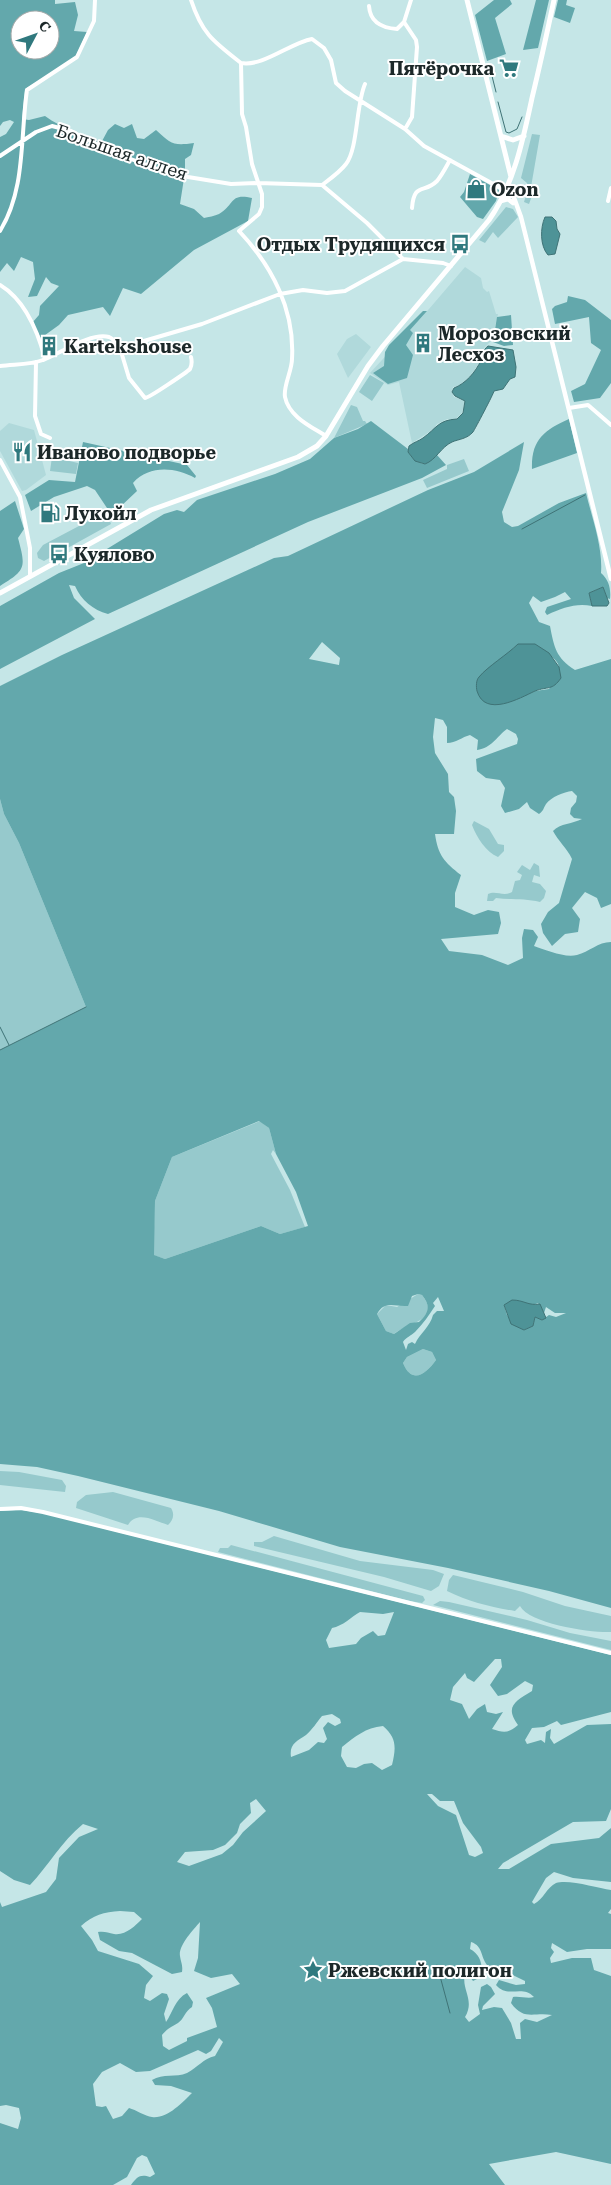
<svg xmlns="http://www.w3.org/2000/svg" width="611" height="2185" font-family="'Roboto Serif',serif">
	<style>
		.built { fill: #b0d9db }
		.green { fill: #96c9cc }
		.forest { fill: #63a8ac; fill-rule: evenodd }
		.water { fill: #4e9397; stroke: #3f7376 }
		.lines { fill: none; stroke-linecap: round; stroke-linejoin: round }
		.stream { stroke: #3f7376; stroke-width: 1 }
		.minor { stroke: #fff; stroke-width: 4 }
		.tertiary { stroke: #fff; stroke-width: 4.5 }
		.secondary { stroke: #fff; stroke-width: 5 }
		.labels { text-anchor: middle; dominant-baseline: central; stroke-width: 4; stroke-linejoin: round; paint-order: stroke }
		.poi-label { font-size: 18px; font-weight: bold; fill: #1c2829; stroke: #fff; text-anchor: start }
		.street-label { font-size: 18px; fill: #1c2829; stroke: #fff }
	</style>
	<rect width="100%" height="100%" fill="#c5e6e7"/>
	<path class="built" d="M465,267L481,278L483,288L487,292L489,291L496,314H498L492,340L484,348L480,361L474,371L462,385L453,387L452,392L454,397L465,401L462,413L456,419H447L437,424L434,429L412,443L399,382L388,385L370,373L429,309Z
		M356,334L371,347L348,378L337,354L347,339Z
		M9,423L34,430L46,475L26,490L22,491L0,451V431Z"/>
	<path class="green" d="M532,134L540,135L531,187L533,193L529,204L524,202L528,189L527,183L521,178Z
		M506,207L513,209L518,217L498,238L493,232L485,243L479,240Z
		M370,375L384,383L372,401L359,392Z
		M351,405L357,407L363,421H365L367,424L334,438Z
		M52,457L78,463L76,474L50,471Z
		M464,459L469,471L427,488L423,480L447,469V465Z
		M96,517L110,521L111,524L44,561L38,558L37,553L43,545Z
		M0,799L4,814L19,843L86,1007L0,1050Z
		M474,821L489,829L498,844L504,845V851L498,857C486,852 477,838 472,825Z
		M534,863L539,866L540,877L534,875L532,882L540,884L546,891L544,898L540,902C525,898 511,900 496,898L493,901H487L488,894C496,890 503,897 512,892L515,881L520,880L522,875L517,872L522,865L530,870Z
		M260,1121L269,1128L276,1154L273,1150L271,1154L290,1190L305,1227L280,1234L261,1226L165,1259L153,1255L155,1201L172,1157Z
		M418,1294L422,1295C442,1321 408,1322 394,1334L386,1331L377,1314L386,1305L397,1307Z
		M423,1349L432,1352L436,1360C426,1374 412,1385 403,1363L407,1357Z
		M0,1471L19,1472L62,1480L66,1486L65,1492L0,1485Z
		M113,1492L171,1508C175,1514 173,1521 168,1525C155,1521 137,1510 128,1525L76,1508L77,1502L86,1495Z
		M274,1536L360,1561L433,1570L444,1574L439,1586L431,1591L384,1577L254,1546V1542H262Z
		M231,1545L423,1596L425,1600L422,1603L410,1601L218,1552L220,1548H228Z
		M453,1575L523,1592L565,1606L611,1616V1632C592,1633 529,1624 520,1606L515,1611C491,1607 469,1602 447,1591L449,1580Z
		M440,1601L449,1602L527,1620L570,1633L611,1641V1650L433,1605Z"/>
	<path class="forest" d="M0,0H55V4L75,2L78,15L74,31L87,32L75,58L25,89L22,119L29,120L45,116C62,129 83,133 101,143L108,130L115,124L124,128L132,124L137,138L144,139L156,130C171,144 173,146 194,143L191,155L185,159V172L180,204L194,209L204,218C208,217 215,216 219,214C235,205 229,193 252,198L248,221L194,250L141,294L123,288L110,316L103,307L68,315L59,325L41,338L32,323L39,315L40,306L59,286L51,283L46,277L37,296L28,297L35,279L33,262L21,257L14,271L7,263L0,272V137L6,134L14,122L10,120L3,122L0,126ZM20,20H50V50H20Z
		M494,0H510L512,4L495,18L506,54L487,61L475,15Z
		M536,0H549L538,48L523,50Z
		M558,0H567L566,5L575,8L570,23L554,17Z
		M470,174L499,190L496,201L483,219L477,217L460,197L464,192Z
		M568,296L585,300L611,320V383L600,398L574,402L571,391L585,384L601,350L591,343L589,317L555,324L552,309L555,306L567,302Z
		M423,311H427L410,330L413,333L406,345L413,355L407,378L388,384L373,373L384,366L385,352L389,345Z
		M511,315L513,345L504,346L493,342L497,317Z
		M569,419L577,453L532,469C531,440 544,430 569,419Z
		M371,421L408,449C409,457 418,463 425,464L437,455L446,465L422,478L308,522L108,614C93,610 81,600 75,586L69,585L74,598L95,619L0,669V606L59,573L84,563L164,514L177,510L184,512L197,500L275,474L310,459L334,438L358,429Z
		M83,442L187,465L196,476L195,478C175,467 149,465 133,483L137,491L119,508H107L95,490L87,486L54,497L31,511L25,495L49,480L75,482Z
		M524,442L519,470L502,512L504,522L512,527L518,526L559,503L586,493C592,518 603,547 601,573C609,580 611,589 610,599L607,598L603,587L589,593L592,606C575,603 563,608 547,615L545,612L547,607L571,599L565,592L555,597L541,602L533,596L529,603L539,622L550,626C554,647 556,658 575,670L611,659V904L601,908L597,898L585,892L572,908L580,919L578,932L565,934L552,946L543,933L541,924L548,912L559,903L572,859C567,848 558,841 553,831C560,823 573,824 582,819L574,818L570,814L571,808L576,802L577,796L572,791C564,792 551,797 546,804C543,809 544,810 539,814L530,808L527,802L519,809L505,813L501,806L505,788L500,780L486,778L477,771L476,759L517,744L518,739L516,734L507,729C496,737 492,748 477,750L478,740L470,735C462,737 456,743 447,743V727L443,720L435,718L433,737L435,753L448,774L449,792L454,797L456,811L454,834H435C438,855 444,862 461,875L455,893V907L474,915L488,910L499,912L501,923L498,934L441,939L449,951L482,955L508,965L523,958L522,938L524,929L533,930L538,937L534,946C546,950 564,958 577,955C589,952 598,942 611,942V1608L549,1591L448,1568L340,1547L219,1511L78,1476L37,1467L0,1464V1050L86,1007L19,843L4,814L0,799V686L62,655L274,558L288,556L428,490L474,472ZM322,642L340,658L339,665L309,659ZM518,644C530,648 562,654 559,671C559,677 552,684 549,689L535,691L519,698L507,655ZM259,1121L269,1128L276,1154L296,1192L308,1226L280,1234L261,1226L165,1259L154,1255L155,1201L172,1157ZM418,1294L422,1295C431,1306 429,1313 419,1322L410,1323L394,1334L386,1331L377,1314C385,1300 394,1307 408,1306L412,1296ZM438,1297L444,1311H437L433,1315C430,1327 420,1333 415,1344L412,1342L408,1344L406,1350L403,1342C406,1337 411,1336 415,1332C423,1324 429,1315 435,1306L433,1303ZM538,1303L544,1313L546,1307L555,1313H566L556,1317L549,1315L542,1320L535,1317L533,1326L524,1330L507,1315L504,1305L531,1306ZM423,1349L432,1352L436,1360C426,1374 412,1385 403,1363L407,1357Z
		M15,501L24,529L18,538C26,568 26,570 0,586V511Z
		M21,1510L42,1513L611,1655V1712L561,1725L557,1721L544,1727L532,1728L525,1740L527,1744L541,1740L545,1743L546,1732L551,1729L550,1738L554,1744L587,1725L611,1724V1809L606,1821L573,1822L503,1863L498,1869H509L551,1844L599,1838L611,1828V1882L573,1878L554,1872L546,1878L532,1902L534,1904C543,1900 547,1887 556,1883C569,1879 597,1888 611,1890V1909L608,1913L611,1914V1949H587L567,1952L552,1943L551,1948L554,1952L550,1958L551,1963L572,1958H591L594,1970L611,1976V2164L556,2152L489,2164L505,2185H131C137,2177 140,2174 150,2177L155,2174L147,2157L142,2155L137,2158L127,2177L113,2185H0V2123L18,2129L21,2118L19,2108L6,2105L0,2106V1902L2,1907L46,1892L56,1879L59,1858L79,1837L98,1829L83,1824C61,1842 49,1865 30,1885L14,1880L0,1871V1511ZM360,1612L383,1614L394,1612L385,1635L378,1636L373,1631L361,1638L356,1644L329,1648L326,1640L332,1628C343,1626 351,1617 360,1612ZM495,1659H501L502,1667L490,1685L498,1696L507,1694L525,1681L533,1685L532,1691C516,1701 504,1706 518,1725C509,1733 504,1733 492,1729L503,1712L496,1714L487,1712L485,1704L477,1709L469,1719L462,1704L450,1700L453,1687L465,1673L467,1678L474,1682ZM332,1714L340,1719L341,1723L335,1726L328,1722L323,1728L327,1739L324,1743L318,1742L309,1750L291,1757C289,1744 297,1741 306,1735C312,1730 317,1722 322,1716ZM383,1726C397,1738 396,1748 392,1765L382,1770L372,1763L364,1764L356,1768L347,1767L341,1756L342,1747C356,1736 365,1728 383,1726ZM427,1794H432L440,1801H454L463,1823L481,1847L483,1853L475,1857L469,1855L456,1815L438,1806ZM256,1799L266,1811L243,1832L233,1845L222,1854L189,1866L177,1862L185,1852L213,1850L225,1845L237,1833L240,1824L251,1813L250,1803ZM120,1911L134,1912L142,1919C135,1926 125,1936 114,1934C108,1933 105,1931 98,1932L100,1940L119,1951L132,1953L172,1974L182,1972C183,1965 181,1963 180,1956C178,1946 193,1930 200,1922L198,1958L194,1971L211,1978L232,1974L240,1984L206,1998L212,2008L217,2027L187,2038V2041L169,2050L163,2046L162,2035C169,2027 170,2028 178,2023C184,2019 185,2011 192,2007L193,2002L187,1993C175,1999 173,2012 166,2022L164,2014L169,1999L167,1994L162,1993L150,2001L144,1998L146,1985L153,1976L139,1964L98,1951L92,1940L81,1926C93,1915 104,1912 120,1911ZM471,1942C484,1946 480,1959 489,1967L494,1966L525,1981V1984L516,1985L499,1980L496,1985C508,1999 522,1984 534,1997C528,1999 520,1996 513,1997L511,2003C524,2021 533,2012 552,2015L537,2022L525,2019L520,2023L521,2039H516L511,2023L502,2008L494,2007L482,2010L483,2006L495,1994L491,1987L487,1984L481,1987L478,2005L480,2014L469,2022L465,2017C476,1999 459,1988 466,1971L473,1981L481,1977C483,1965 481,1955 470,1949ZM219,2038L223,2042L215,2056C203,2059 198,2067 187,2073C176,2078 163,2073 152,2080L155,2085L171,2086L192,2093C182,2103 167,2119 152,2117C145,2116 136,2110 129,2108L122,2116L113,2119L106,2106L102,2107L96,2106L93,2084L102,2072L120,2063L136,2072L150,2071L198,2050L206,2054L211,2051Z"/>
	<path class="water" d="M545,217H552L556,221L557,229L560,234L555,254L548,255C540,246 540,228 545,217Z
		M488,346L513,350L516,367L515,377L510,379L503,389L494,391C494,393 475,429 473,432C467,439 459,439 452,442C441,447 436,460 425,464L415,461L408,452L409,446C414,442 419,441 423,438C437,428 438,420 457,419L463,413L465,401L455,396L452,392L454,388C465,384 476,372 481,360C483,354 483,350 488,346Z
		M603,587L609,603L607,606H592L589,593Z
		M518,644H535L549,653L559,667L561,678C552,691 548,686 535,691C520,698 485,718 477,691C476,687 476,680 479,677C487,667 508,654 518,644Z
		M512,1300C524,1300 528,1306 540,1304L546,1318L542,1320L535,1317L533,1326L524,1330L511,1324L504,1305Z"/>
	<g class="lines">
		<path class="stream" d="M491,72L496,92
			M498,102L506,132L509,133L517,129L522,117
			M522,529L585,495
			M0,1027L9,1045
			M0,1050L86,1007
			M437,1965L450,2013"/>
		<path class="minor" d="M191,0C202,34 214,42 241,63L242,114L246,127L252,164L262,194V207L259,214L239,231C272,266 295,310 292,359C292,371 283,386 285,397C289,417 312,427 326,436
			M369,6C370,22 382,28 397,29L404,22L411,0
			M404,22L416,40L417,47L412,117L405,129
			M241,63C263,67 290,43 312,39L324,48L331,60L336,83L345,91L405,129L424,146L506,191
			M0,156L36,132L52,126L71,131L112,152L163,171L188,177L231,184L258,183L322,185L367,223L403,259
			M322,185C330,179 340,172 346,164C358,149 356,104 365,84
			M608,201L611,188
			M412,208C414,182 424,194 437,181C442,175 446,167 450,160
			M0,231C26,189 20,137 27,90L77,57L94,21L95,0
			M0,285C25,300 38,332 45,359
			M120,348L129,378L145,398C149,398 187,372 190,369C192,365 192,361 191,357
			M36,362L35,416L41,434L50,438
			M0,366C13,364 30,365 43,360C60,354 90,332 109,337C114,339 117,344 120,348L202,324L280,294L303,290L327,293L345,291L403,259L443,263L451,266
			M569,408L588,405L611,425
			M0,460L20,497L30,548V576
			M0,1509L21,1508L43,1512L611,1653"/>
		<path class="tertiary" d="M509,184L521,217L611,579
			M501,201L508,199L513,203"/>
		<path class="secondary" d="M467,0L511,177
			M501,136L513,140L524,136
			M0,593L151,510L298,457L317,446L326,436L368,366L383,346L489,220C514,184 523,140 532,98C540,65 547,33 554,0"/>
	</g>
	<defs>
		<symbol id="supermarket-bare" viewBox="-9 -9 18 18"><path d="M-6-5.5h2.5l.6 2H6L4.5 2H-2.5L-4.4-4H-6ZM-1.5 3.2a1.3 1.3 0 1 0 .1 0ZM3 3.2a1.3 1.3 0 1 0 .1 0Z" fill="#30797e" stroke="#fff" stroke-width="2.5" paint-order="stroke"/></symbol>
		<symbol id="shop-bare" viewBox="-9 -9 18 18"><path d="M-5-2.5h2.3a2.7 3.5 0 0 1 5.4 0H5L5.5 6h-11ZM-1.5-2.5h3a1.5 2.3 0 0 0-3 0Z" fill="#30797e" stroke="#fff" stroke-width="2.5" paint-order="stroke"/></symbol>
		<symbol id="bus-bare" viewBox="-9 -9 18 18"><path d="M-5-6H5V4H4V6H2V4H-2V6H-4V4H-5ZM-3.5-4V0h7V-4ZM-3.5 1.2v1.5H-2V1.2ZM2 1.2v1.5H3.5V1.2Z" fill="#30797e" stroke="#fff" stroke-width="2.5" paint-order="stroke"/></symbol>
		<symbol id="building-bare" viewBox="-9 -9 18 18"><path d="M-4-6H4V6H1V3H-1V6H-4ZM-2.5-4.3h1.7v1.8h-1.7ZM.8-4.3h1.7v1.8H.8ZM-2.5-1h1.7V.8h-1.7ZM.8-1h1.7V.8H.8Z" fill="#30797e" stroke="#fff" stroke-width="2.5" paint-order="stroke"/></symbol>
		<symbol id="restaurant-bare" viewBox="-9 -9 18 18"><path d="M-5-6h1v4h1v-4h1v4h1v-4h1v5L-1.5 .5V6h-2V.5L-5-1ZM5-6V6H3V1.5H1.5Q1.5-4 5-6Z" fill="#30797e" stroke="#fff" stroke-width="2.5" paint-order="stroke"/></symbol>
		<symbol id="fuel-bare" viewBox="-9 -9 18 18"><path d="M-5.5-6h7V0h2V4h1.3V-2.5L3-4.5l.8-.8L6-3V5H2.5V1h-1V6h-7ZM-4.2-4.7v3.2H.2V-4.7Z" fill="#30797e" stroke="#fff" stroke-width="2.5" paint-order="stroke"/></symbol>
		<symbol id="sight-bare" viewBox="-9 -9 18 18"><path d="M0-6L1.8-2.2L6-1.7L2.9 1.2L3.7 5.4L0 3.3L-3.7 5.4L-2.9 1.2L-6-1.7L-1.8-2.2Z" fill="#30797e" stroke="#fff" stroke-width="2.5" paint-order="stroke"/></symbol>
	</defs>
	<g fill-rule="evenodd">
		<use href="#supermarket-bare" x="495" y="54" width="28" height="28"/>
		<use href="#shop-bare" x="462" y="175" width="28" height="28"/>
		<use href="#bus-bare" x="446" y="230" width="28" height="28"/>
		<use href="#building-bare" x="409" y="329" width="28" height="28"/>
		<use href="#building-bare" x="35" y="332" width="28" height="28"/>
		<use href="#restaurant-bare" x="8" y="438" width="28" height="28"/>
		<use href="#fuel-bare" x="36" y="499" width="28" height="28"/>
		<use href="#bus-bare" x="45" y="540" width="28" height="28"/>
		<use href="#sight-bare" x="299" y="1956" width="28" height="28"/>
	</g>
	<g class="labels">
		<g class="poi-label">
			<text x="494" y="68" text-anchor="end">Пятёрочка</text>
			<text x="491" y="189">Ozon</text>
			<text x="445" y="244" text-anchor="end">Отдых Трудящихся</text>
			<text x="438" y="333">Морозовский<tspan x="438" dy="21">Лесхоз</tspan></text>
			<text x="64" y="346">Kartekshouse</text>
			<text x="37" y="452">Иваново подворье</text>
			<text x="65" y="513">Лукойл</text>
			<text x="74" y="554">Куялово</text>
			<text x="328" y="1970">Ржевский полигон</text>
		</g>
		<g class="street-label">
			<text transform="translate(122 152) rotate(19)">Большая аллея</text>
		</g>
	</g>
	<g transform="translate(35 35) rotate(49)"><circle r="24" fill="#ffffff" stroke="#a4a9a9"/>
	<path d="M0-4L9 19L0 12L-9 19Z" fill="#30797e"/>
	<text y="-8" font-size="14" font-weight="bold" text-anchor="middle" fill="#1c2829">С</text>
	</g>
</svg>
